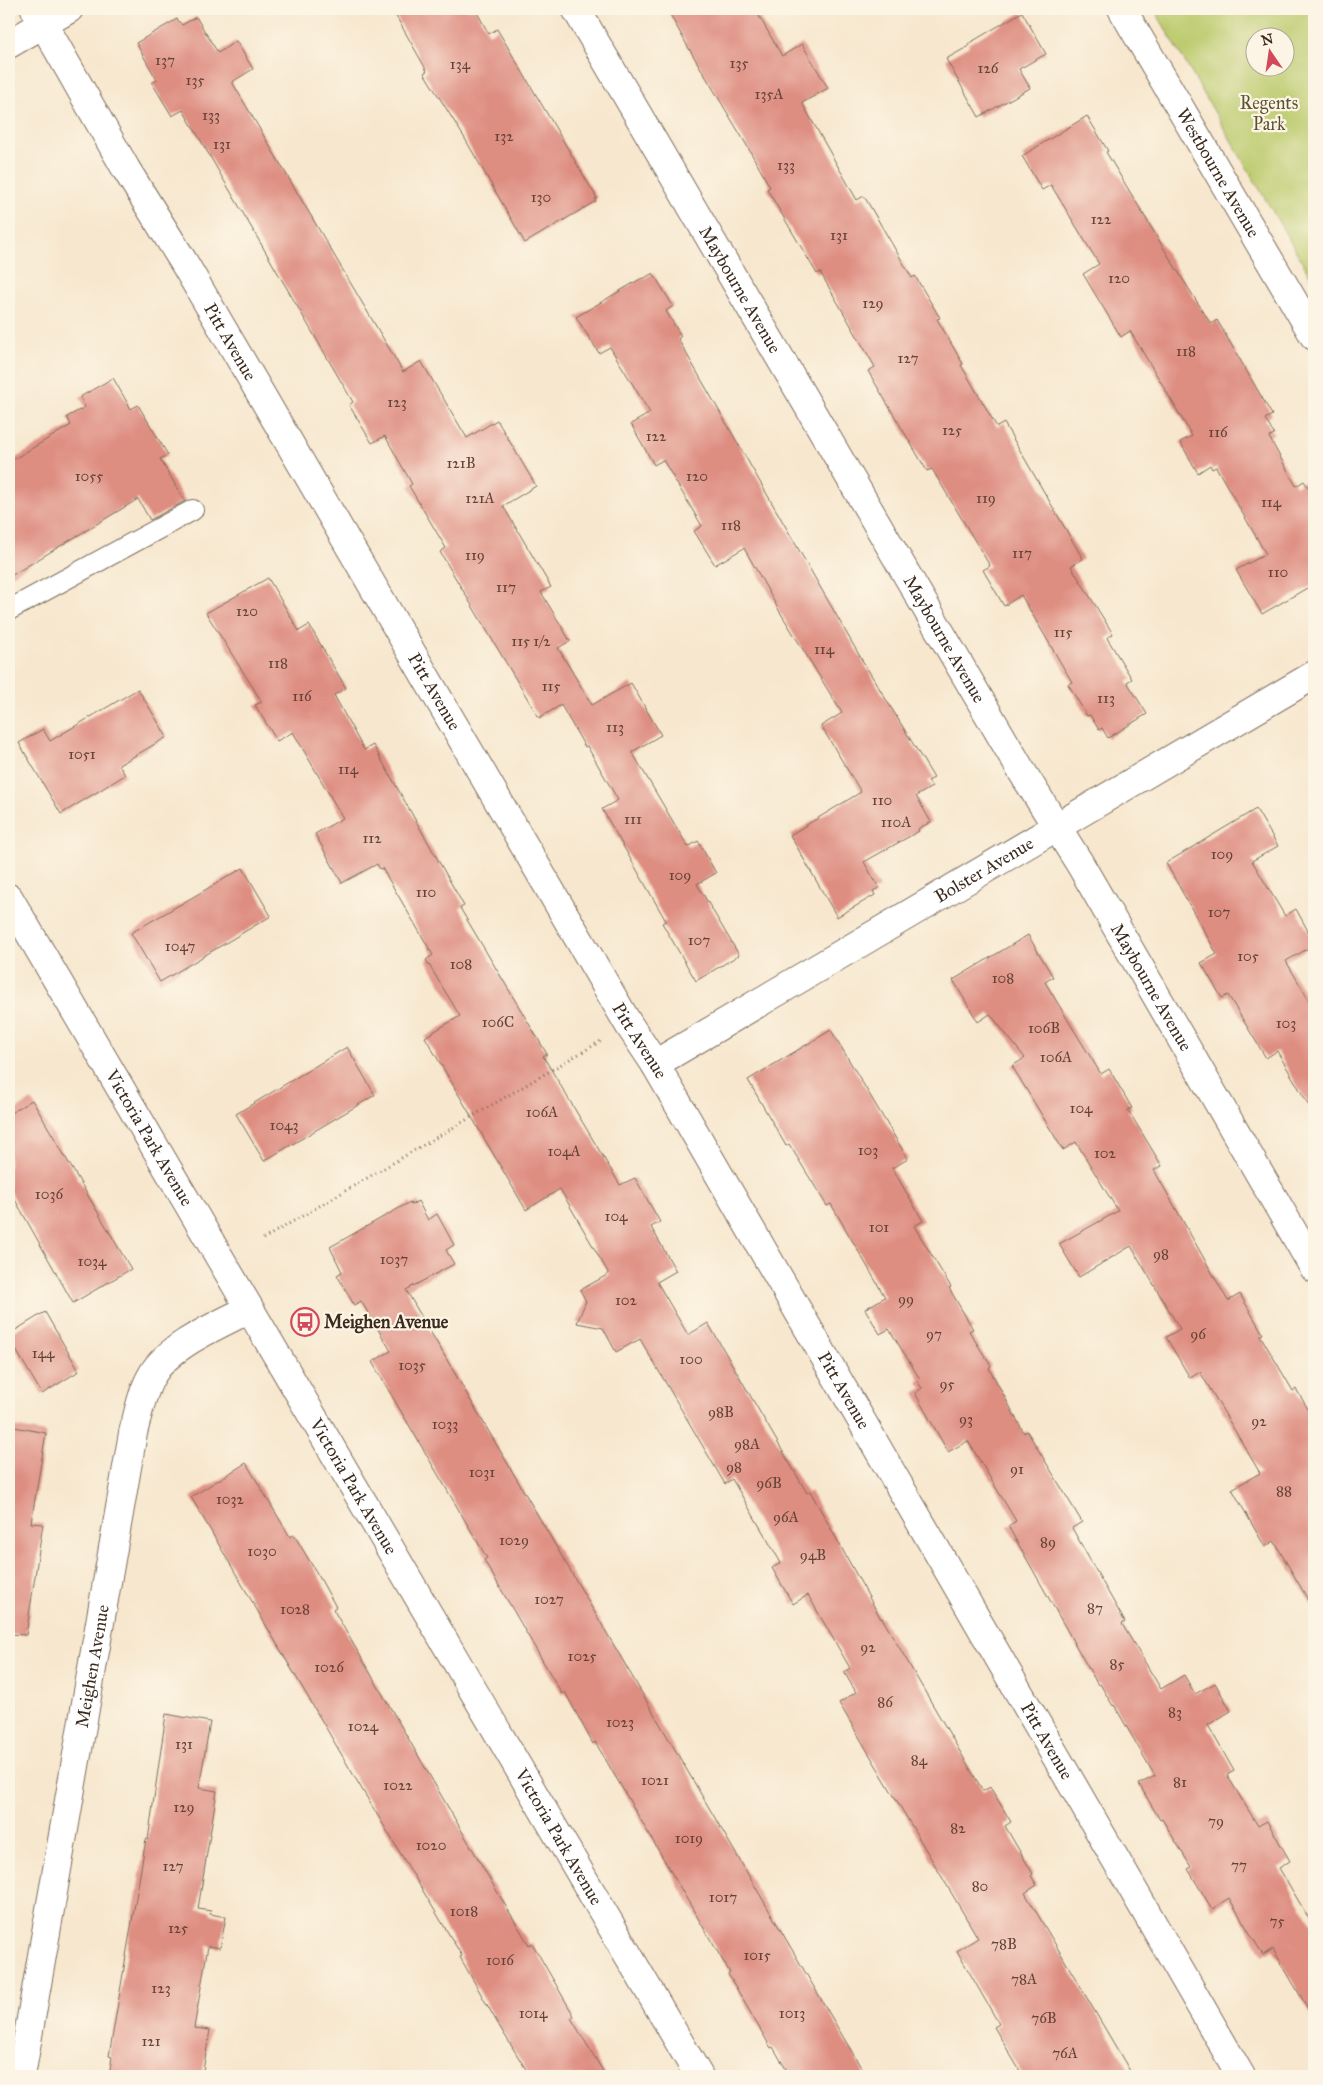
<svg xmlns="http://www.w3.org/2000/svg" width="1323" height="2085" font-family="'IM FELL Great Primer',serif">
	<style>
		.green { fill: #bbca6c; stroke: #7b7a45; fill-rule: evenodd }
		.building { fill: #de8d81 }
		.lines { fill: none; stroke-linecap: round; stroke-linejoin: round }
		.lane-casing { stroke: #7d6c5c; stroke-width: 22 }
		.street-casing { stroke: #7d6c5c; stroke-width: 30 }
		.secondary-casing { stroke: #7d6c5c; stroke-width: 30 }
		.path { stroke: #7d6c5c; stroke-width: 3; stroke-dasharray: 1 4; stroke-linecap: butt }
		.lane { stroke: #fff; stroke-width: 20 }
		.street { stroke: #fff; stroke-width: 28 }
		.secondary { stroke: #fff; stroke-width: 28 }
		.labels { text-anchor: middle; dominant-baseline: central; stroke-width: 4.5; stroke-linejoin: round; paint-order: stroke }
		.number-label { font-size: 15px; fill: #644337 }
		.park-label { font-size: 18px; fill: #5b5232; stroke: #fcf5e5 }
		.street-label { font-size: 18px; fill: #3b2a1e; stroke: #fcf5e5 }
		.poi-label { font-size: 18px; font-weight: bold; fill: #3b2a1e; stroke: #fcf5e5; text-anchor: start }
	</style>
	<rect width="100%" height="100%" fill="#fcf5e5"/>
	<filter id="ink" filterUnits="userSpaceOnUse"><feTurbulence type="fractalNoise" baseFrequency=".02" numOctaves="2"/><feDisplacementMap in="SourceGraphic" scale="10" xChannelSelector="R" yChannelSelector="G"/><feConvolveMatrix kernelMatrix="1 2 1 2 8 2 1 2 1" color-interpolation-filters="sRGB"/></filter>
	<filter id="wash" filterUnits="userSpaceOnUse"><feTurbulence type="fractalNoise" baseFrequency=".0096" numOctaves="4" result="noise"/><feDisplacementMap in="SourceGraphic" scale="20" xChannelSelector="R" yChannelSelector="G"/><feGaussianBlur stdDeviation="1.12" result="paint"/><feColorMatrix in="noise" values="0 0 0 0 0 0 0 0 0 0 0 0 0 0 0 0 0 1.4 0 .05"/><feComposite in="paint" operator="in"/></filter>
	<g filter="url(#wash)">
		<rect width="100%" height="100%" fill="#f7e7ce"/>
		<path class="green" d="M1154,9H1314V282ZM1256,38H1286V68H1256Z"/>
		<g id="blocks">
			<path class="building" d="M392,9H475L489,34L497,29L597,198L595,199L596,201L525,243L464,137L424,73L427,71Z
				M667,9H755L782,56L802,44L828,88L802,103L857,200L864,196L912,278L915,276L940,318L937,319L963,364L961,365L997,427L1004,423L1083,559L1071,566L1113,634L1107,638L1132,679L1127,682L1147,714L1108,738L1102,728L1099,730L1090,715L1087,716L1068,684L1072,682L1021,595L1004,606L983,570L990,566L932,469L927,471L868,371L875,367L820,272L817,274L767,189L770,187L746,144L688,47Z
				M1022,12L1046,54L1019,69L1030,88L979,117L946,59L969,46L968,44Z
				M196,17L218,53L236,41L253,69L232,82L403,372L421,361L467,438L497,420L536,486L503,506L551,587L541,592L570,641L558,648L592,705L631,683L661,735L632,752L688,847L698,841L716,873L697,884L739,955L696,981L662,923L666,921L602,809L618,800L587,746L585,747L561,705L539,718L440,552L446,548L409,486L412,484L385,436L372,443L349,405L353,402L183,110L172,116L152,83L157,80L136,43L177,19L182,25Z
				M1087,116L1108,151L1106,152L1172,262L1211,324L1217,320L1272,415L1265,419L1274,434L1269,437L1296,486L1304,481L1314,496V584L1262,614L1236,570L1266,554L1216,467L1212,469L1210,465L1198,473L1180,442L1192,436L1162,384L1130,331L1121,337L1083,274L1099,264L1051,185L1042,190L1022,156Z
				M653,273L673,306L666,311L681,336L678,339L862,660L934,778L928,781L932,787L916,796L931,822L918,829L919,831L864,862L879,888L873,891L875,895L837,917L790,835L861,792L821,726L842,713L780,612L744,548L715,565L694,531L702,526L663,460L654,465L631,424L650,413L610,347L599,353L576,317L642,278L643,279Z
				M113,378L131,409L138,405L168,455L160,459L185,501L150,520L138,499L9,577V462L71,425L67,417L85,407L80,397Z
				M268,578L299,631L309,625L346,688L334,695L364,750L373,745L464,906L460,908L547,1054L543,1056L620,1185L635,1178L660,1222L651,1227L676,1271L657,1282L688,1335L708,1323L807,1493L810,1491L881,1619L882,1618L983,1791L990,1787L1011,1822L1005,1826L1033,1874L1031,1876L1037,1885L1025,1893L1133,2076H1023L994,2027L999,2024L957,1951L978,1938L839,1703L856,1692L844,1672L850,1668L808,1595L793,1604L772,1568L781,1563L732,1479L725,1484L640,1339L616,1352L603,1328L577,1323L586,1301L580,1290L609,1274L560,1189L526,1210L425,1037L460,1016L426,960L433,955L382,868L380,869L377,864L342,883L315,834L343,818L293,732L277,741L255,705L262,702L206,613Z
				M138,689L167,737L119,765L125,775L61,814L19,743L43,729L50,741Z
				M1256,809L1278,846L1252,861L1285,916L1296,909L1314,942V945L1286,961L1314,1009V1114L1277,1051L1266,1058L1228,995L1222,998L1201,963L1217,954L1166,863Z
				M243,868L271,916L160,982L131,933Z
				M1028,935L1053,977L1045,982L1072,1027L1101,1074L1109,1069L1132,1108L1128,1110L1162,1166L1154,1170L1228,1301L1240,1294L1263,1334L1260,1335L1293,1391L1296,1389L1314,1419V1610L1274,1541L1265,1547L1232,1489L1260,1473L1200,1372L1190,1378L1166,1337L1180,1329L1131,1246L1079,1277L1059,1244L1118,1211L1076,1142L1063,1150L1012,1066L1025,1058L990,1014L978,1022L953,980Z
				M831,1030L908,1159L892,1168L923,1221L914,1226L951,1287L949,1288L973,1329L969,1331L991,1366L989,1368L1024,1433L1027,1431L1082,1522L1072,1528L1125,1622L1122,1624L1161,1689L1184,1675L1195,1694L1215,1683L1231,1711L1208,1725L1234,1771L1227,1775L1258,1826L1267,1821L1290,1861L1279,1868L1314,1927V2019L1273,1949L1263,1955L1229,1898L1212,1909L1188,1869L1191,1867L1162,1819L1160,1820L1139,1784L1155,1776L1114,1705L1113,1706L1100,1684L1098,1685L1008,1526L1016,1521L968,1441L948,1452L915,1393L922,1388L917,1381L920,1379L889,1329L880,1334L865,1309L885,1297L831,1204L827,1206L789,1144L786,1146L748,1080Z
				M347,1047L375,1095L264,1161L236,1114Z
				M32,1100L131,1269L73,1303L9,1189V1114Z
				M418,1201L428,1220L437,1214L454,1245L446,1250L454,1264L406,1290L866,2076H790L773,2047L771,2048L728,1974L730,1973L604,1757L595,1742L593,1744L565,1692L562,1694L484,1560L487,1558L372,1362L391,1351L361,1301L354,1305L337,1275L342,1272L330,1247L410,1202L411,1205Z
				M45,1312L79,1371L42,1394L9,1338V1334Z
				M9,1426L46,1433L31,1523L43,1524L26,1635L9,1634Z
				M246,1463L290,1537L294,1535L321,1580L336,1607L333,1609L495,1888L529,1945L532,1943L574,2016L571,2018L606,2076H530L498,2024L460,1957L462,1956L357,1781L191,1497Z
				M166,1714L210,1722L199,1788L217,1791L198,1909L211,1911L210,1914L226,1917L220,1948L208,1946L194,2028L210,2030L202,2076H109L112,2057L109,2056L146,1839L148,1840Z"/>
		</g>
	</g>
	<g filter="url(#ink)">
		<use href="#blocks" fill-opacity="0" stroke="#7d6c5c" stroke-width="1"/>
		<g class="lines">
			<defs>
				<path id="lane" d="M9,610L193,510"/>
				<g id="street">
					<path id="s1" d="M35,9L126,169L183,261L629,1025L655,1064L1241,2076"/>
					<path id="s2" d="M576,9L1021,770L1080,864L1314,1268"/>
					<path id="s3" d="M1122,9L1314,336"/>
					<path d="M9,44L69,9"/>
					<path id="s4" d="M655,1064L1314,675"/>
					<path id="s5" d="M21,2076L133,1433C138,1414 142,1392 152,1375C169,1345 219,1325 249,1309"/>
				</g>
				<g id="secondary">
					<path id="s6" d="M9,898L699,2076"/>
				</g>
			</defs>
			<use href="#lane" class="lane-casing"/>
			<use href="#street" class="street-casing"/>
			<use href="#secondary" class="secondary-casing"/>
			<path class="path" d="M263,1239L601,1041"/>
			<use href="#lane" class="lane"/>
			<use href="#street" class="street"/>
			<use href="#secondary" class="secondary"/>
		</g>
	</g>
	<defs>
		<symbol id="bus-ring" viewBox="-11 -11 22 22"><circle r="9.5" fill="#fcf5e5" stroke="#d1495b" stroke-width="1.5"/><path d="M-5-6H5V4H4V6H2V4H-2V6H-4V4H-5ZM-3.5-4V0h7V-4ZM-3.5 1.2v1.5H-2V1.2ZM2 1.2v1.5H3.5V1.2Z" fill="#d1495b"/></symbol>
	</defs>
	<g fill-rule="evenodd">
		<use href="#bus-ring" x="289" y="1306" width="32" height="32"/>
	</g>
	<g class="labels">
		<g class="number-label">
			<text x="165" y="60">137</text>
			<text x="739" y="63">135</text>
			<text x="460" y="64">134</text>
			<text x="988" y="68">126</text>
			<text x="195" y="80">135</text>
			<text x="769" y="94">135A</text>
			<text x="211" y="115">133</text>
			<text x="504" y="136">132</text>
			<text x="222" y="144">131</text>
			<text x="786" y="165">133</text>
			<text x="541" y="197">130</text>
			<text x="1101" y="219">122</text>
			<text x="839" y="235">131</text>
			<text x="1119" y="278">120</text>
			<text x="873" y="303">129</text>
			<text x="1186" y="351">118</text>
			<text x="908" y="358">127</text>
			<text x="397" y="402">123</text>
			<text x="952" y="430">125</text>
			<text x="1218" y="432">116</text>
			<text x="656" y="436">122</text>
			<text x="461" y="463">121B</text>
			<text x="89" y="476">1055</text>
			<text x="697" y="476">120</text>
			<text x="480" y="498">121A</text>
			<text x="986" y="498">119</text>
			<text x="1271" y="502">114</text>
			<text x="731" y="525">118</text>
			<text x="1022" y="553">117</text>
			<text x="475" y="555">119</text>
			<text x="1278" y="572">110</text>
			<text x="506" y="587">117</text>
			<text x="247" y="611">120</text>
			<text x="1063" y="632">115</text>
			<text x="531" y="641">115 1/2</text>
			<text x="824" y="649">114</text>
			<text x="278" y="663">118</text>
			<text x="551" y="686">115</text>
			<text x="302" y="696">116</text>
			<text x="1106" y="698">113</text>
			<text x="615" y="727">113</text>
			<text x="82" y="754">1051</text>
			<text x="348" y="769">114</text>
			<text x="882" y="800">110</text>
			<text x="633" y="819">111</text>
			<text x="896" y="822">110A</text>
			<text x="372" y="838">112</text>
			<text x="1222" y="854">109</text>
			<text x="680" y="875">109</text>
			<text x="426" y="892">110</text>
			<text x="1219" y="912">107</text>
			<text x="699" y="940">107</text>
			<text x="180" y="946">1047</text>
			<text x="1248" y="956">105</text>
			<text x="461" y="964">108</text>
			<text x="1003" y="978">108</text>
			<text x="498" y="1022">106C</text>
			<text x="1286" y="1023">103</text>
			<text x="1044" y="1028">106B</text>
			<text x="1056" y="1057">106A</text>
			<text x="1081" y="1108">104</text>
			<text x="542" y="1112">106A</text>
			<text x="284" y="1125">1043</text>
			<text x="868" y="1150">103</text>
			<text x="564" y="1151">104A</text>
			<text x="1105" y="1153">102</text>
			<text x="49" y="1194">1036</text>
			<text x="616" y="1216">104</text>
			<text x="879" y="1227">101</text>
			<text x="1161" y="1254">98</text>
			<text x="394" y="1259">1037</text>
			<text x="92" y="1261">1034</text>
			<text x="906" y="1299">99</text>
			<text x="626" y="1300">102</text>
			<text x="934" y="1334">97</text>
			<text x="1198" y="1334">96</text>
			<text x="43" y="1353">144</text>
			<text x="691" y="1359">100</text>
			<text x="412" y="1365">1035</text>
			<text x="947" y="1384">95</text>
			<text x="721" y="1412">98B</text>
			<text x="966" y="1419">93</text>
			<text x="1259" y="1421">92</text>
			<text x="445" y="1424">1033</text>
			<text x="747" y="1444">98A</text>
			<text x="734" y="1467">98</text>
			<text x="1017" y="1469">91</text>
			<text x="482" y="1472">1031</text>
			<text x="769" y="1483">96B</text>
			<text x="1284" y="1491">88</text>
			<text x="230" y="1499">1032</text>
			<text x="786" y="1517">96A</text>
			<text x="514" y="1540">1029</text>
			<text x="1048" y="1542">89</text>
			<text x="262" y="1551">1030</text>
			<text x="813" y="1555">94B</text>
			<text x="549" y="1599">1027</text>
			<text x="1095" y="1608">87</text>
			<text x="295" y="1609">1028</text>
			<text x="868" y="1647">92</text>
			<text x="582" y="1656">1025</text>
			<text x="1117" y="1664">85</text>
			<text x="329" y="1667">1026</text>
			<text x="885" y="1702">86</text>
			<text x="1175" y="1712">83</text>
			<text x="620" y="1722">1023</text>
			<text x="363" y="1726">1024</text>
			<text x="184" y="1744">131</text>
			<text x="919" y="1760">84</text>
			<text x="655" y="1780">1021</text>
			<text x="1180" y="1782">81</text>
			<text x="398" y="1785">1022</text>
			<text x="184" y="1807">129</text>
			<text x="1216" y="1821">79</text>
			<text x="958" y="1828">82</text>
			<text x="689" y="1838">1019</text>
			<text x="431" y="1845">1020</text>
			<text x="1239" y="1865">77</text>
			<text x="173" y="1866">127</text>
			<text x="980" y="1886">80</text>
			<text x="723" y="1897">1017</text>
			<text x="464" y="1911">1018</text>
			<text x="1277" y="1921">75</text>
			<text x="178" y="1928">125</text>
			<text x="1004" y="1944">78B</text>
			<text x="757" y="1955">1015</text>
			<text x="500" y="1960">1016</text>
			<text x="1024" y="1979">78A</text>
			<text x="161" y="1988">123</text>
			<text x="533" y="2013">1014</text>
			<text x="792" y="2013">1013</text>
			<text x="1044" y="2018">76B</text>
			<text x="151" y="2041">121</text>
			<text x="1065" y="2053">76A</text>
		</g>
		<g class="park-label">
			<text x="1269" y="103">Regents<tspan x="1269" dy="21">Park</tspan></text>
		</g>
		<g class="street-label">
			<text stroke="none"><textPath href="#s3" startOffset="190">Westbourne Avenue</textPath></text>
			<text stroke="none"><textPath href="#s2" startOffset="325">Maybourne Avenue</textPath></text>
			<text stroke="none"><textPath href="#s1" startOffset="386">Pitt Avenue</textPath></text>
			<text stroke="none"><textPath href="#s2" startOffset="730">Maybourne Avenue</textPath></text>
			<text stroke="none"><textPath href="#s1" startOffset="791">Pitt Avenue</textPath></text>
			<text stroke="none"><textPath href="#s4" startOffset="382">Bolster Avenue</textPath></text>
			<text stroke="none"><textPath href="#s2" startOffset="1135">Maybourne Avenue</textPath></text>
			<text stroke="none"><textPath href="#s1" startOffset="1196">Pitt Avenue</textPath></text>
			<text stroke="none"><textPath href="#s6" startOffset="278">Victoria Park Avenue</textPath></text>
			<text stroke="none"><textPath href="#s1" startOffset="1601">Pitt Avenue</textPath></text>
			<text stroke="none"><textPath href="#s6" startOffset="682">Victoria Park Avenue</textPath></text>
			<text stroke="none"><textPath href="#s5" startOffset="416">Meighen Avenue</textPath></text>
			<text stroke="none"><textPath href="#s1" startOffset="2006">Pitt Avenue</textPath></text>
			<text stroke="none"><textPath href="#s6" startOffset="1088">Victoria Park Avenue</textPath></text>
		</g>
		<g class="poi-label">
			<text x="324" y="1322">Meighen Avenue</text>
		</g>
	</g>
	<rect width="1323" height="2085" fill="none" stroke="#fcf5e5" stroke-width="30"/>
	<g transform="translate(1270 52) rotate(347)"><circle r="24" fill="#fcf5e5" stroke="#afa495"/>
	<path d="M0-4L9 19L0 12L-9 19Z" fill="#d1495b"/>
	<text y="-8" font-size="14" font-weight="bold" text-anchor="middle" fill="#3b2a1e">N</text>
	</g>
</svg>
